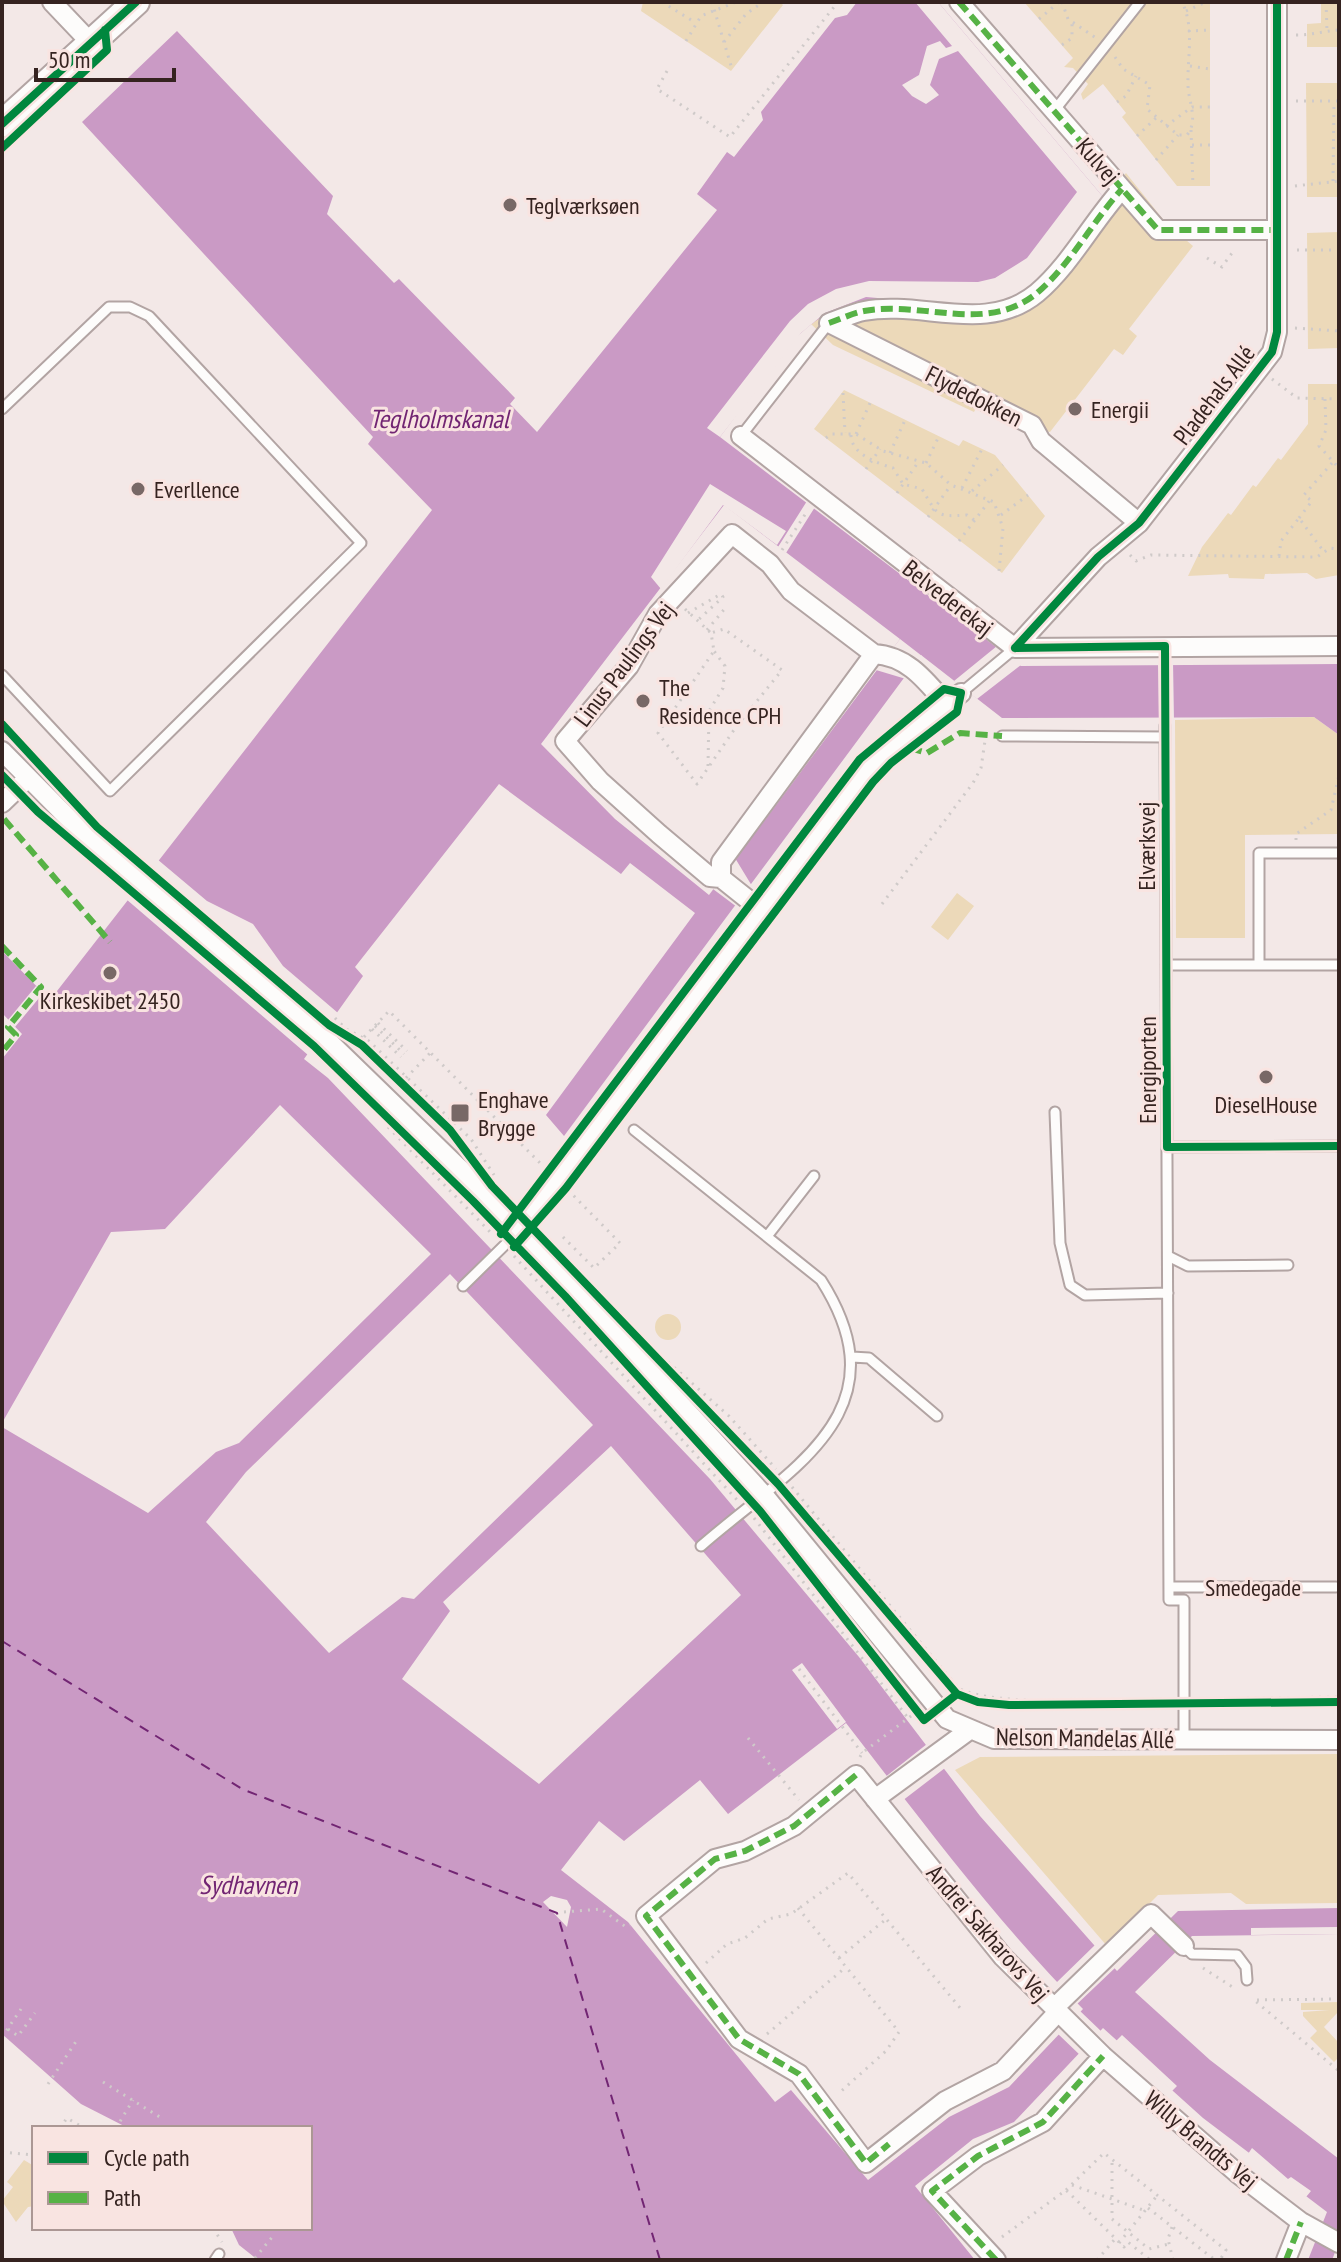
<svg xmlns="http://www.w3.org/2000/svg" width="1341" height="2262" font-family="'PT Sans Narrow',sans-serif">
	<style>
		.green { fill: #ecd9b9 }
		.water { fill: #ca9ac5; fill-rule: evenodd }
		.pier { fill: #f3e8e7 }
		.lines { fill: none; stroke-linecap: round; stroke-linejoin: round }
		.ferry { stroke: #722573; stroke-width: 2; stroke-dasharray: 10 8; stroke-linecap: butt }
		.lane-casing { stroke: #b2a4a3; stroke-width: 13 }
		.street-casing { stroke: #b2a4a3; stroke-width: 22 }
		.secondary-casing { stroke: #b2a4a3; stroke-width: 30 }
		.path { stroke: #cfcac9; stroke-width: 3; stroke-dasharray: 2 6; stroke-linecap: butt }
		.lane { stroke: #fdfcfb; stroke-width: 9 }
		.street { stroke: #fdfcfb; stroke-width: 18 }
		.secondary { stroke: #fdfcfb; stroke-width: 26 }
		.quiet { stroke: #56b245; stroke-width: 6; stroke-dasharray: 12 6; stroke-linecap: butt }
		.cycleway-casing { stroke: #f9e4e1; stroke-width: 13 }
		.cycleway { stroke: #00873e; stroke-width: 8 }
		.poi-dot { fill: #786866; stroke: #f9e4e1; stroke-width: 3 }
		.labels { text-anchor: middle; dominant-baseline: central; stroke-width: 6; stroke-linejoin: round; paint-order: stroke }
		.street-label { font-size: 24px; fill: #352320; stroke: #f9e4e1 }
		.poi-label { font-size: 24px; fill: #352320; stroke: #f9e4e1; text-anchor: start }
		.water-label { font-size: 26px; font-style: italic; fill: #722573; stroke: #f9e4e1 }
	</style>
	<rect width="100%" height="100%" fill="#f3e8e7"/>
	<path class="green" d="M643,2H780L783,5L731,71L641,11Z
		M1024,2H1210V186H1177L1122,117L1126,113L1103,84L1083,100L1081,94L1088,84L1073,68L1064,67L1073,58Z
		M1321,2H1339V47H1307V24L1321,23Z
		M1306,83H1339V197H1307Z
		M1126,173L1166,223L1193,246L1129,329L1137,336L1123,355L1114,349L1050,432L1016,424L977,406L974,412L833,345L810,323L851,301L866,297L907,299L1104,198Z
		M1339,232V348L1308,349L1307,233Z
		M1308,384H1339V575L1316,579L1307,573L1265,574L1264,579L1229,578L1228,574L1188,576L1202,547L1228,513L1231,515L1253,485L1256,487L1278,458L1281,460L1308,424Z
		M844,390L959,446L963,440L995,455L1045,516L1002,573L814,429Z
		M1314,717L1339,735V834L1245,835V938H1176L1175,720Z
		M957,893L974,906L948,940L931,927Z
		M655 1327a13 13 0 1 1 26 0a13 13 0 1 1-26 0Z
		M1339,1754V1903L1246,1904L1231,1893L1158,1895L1107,1946L955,1770L980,1757Z
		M1339,2002V2011L1324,2027L1339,2043V2057L1334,2062L1310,2038L1317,2031L1303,2016V2012L1329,2010H1301V2003Z
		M24,2160L34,2166V2206L28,2207L16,2222L2,2201L13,2187L7,2182Z"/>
	<path class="water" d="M857,2H938L1104,198L1023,293C987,308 947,304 909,300C807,287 774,367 720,437L1021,666L1339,664V735L1314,717L1002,718L921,655L564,1136L546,1115L695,913L630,863L621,874L499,784L355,967L363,976L304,1059L328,1078L710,1479L859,1657L980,1816L1117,1971L1178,1911L1339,1908V1934L1192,1936L1135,1992L1210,2060L1339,2159V2242L1332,2260H1308L1327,2212L1203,2118L1103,2028L1014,2122L973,2139L915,2186L975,2260H258L239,2245L231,2228H310V2128H128L81,2104L2,2034V1427L148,1513L216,1452L239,1443L431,1254L280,1105L165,1229L111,1232L2,1423V1059L22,1034L2,1013V951L50,1000L432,510L368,444L373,437L82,122L177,31L333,196L327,214L394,283L399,279L515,398L510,404L537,432L717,210L697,194L727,152L734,157L763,120L761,112L835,18L847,15ZM724,505L900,639L709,895L615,819L541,744ZM450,1274L593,1425L414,1599L402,1597L329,1653L206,1522L246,1472ZM611,1446L741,1595L539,1784L402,1679L450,1611L443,1602ZM846,1723C922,1821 996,1921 1083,2009L1009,2087L949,2117L868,2180L791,2090L775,2102L628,1922L561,1870L599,1821L624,1841L700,1780L728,1814Z"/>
	<path class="pier" d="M915,2H938L1104,198L1047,273L1023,293L988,305L970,306L866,297L825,313L801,333L720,437L707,428L790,321L808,304L836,289L869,281L978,282L995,278L1027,258L1077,192L958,51L939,59L930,85L939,95L926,104L912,96L902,85L919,75L927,46L940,41L946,48L952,46Z
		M710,484L786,531L777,545L723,505L661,589L651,577Z
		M807,501L815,507L786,553L778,547Z
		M900,639L922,656L906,679L876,670Z
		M997,646L1021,665L977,699L954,681Z
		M1158,661H1173L1174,722H1159Z
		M735,858L752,886L737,907L713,889Z
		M157,859L207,901L253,924L283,966L338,1013L308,1055L126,899Z
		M36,986L44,992L15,1027L8,1020Z
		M802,1663L846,1722L837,1729L792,1670Z
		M927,1744L945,1768L902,1801L884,1778Z
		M551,1896L567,1900L571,1907L567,1927L543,1902Z
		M1339,1927V1934L1251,1935V1928Z
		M1095,1945L1116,1967L1076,2005L1056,1983Z
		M1079,2010L1103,2033L1081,2056L1057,2033Z
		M1122,2035L1177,2086L1172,2091L1116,2041Z
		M1252,2148L1288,2179L1291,2177L1311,2191L1306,2197L1248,2154Z"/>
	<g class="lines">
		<path class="ferry" d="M2,1641L242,1789L557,1913L660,2260"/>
		<defs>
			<path id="lane" d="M1054,111L1140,2
				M2,409L109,307H130L149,316L361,543L110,791L2,675
				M741,436L829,323
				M961,693L1015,648
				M1165,726L1169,1600H1184V1740
				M1002,736L1165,737
				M1166,965H1339
				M1259,965V853H1339
				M1055,1112L1060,1243L1070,1285L1085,1295L1168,1293
				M634,1130L821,1280C906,1413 789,1469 701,1546
				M1167,1147L1339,1146
				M768,1235L814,1176
				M1168,1256L1188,1266L1288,1265
				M463,1286L520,1230
				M852,1357L869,1358L937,1416
				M1169,1587H1336
				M1184,1946L1192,1954L1237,1955L1246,1967L1247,1980
				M215,2260L219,2254"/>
			<path id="street" d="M52,2L90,42
				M959,2L1158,230H1277
				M829,323L1032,425L1041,441L1139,523
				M829,323C841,319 853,313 864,311C922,300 986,335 1037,293C1071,264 1092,222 1122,189
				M741,436L1015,648L1339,646
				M1015,648L1098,557L1139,523L1272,352L1277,332V2
				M2,751L83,833L325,1038L496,1204L763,1494L947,1719L994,1739L1339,1740
				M2,803L28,778
				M721,878V862L874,654
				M761,910L721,878L710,877L659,834L600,781L565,741L629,666L658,614L732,534L770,564L791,591L874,654C908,656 926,681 946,704
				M520,1230L876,758L961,693
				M875,1799L968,1731
				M1054,2008L1151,1914L1184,1946
				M1058,2012L1003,2071L945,2101L866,2163L799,2074L739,2039L646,1916L715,1859L745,1851L794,1826L856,1775L1003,1957L1103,2056L1237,2173L1301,2222L1339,2243
				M996,2260L932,2191L978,2156L1043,2122L1103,2056
				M1286,2260L1301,2222"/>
			<path id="secondary" d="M2,124L136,2"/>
		</defs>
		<use href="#lane" class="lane-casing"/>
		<use href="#street" class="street-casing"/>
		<use href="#secondary" class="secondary-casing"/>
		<path class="path" d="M662,2L696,23
			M712,2L732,69
			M1062,2L1068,19L1096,38
			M1326,2L1327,31
			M1186,11L1206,2
			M1039,19L1059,2
			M1188,31L1210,30
			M1296,35C1313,35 1324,31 1339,30
			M686,41L701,16L736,2
			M724,42L746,14L763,2
			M1062,45L1072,38V22
			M1115,57L1123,69L1150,85L1147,109L1178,135H1187C1199,120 1188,101 1188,85C1187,58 1195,28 1182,2
			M1190,66L1210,69
			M667,71L657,89L730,137L838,2
			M1296,101H1339
			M1117,102L1126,96L1136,76
			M1166,126L1192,107H1210
			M1191,130L1193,186
			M1137,136L1157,117
			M1192,145H1210
			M1156,160L1178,135
			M1333,181L1334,101
			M1295,186L1339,181
			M1297,250H1339
			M1207,258L1222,267
			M1221,268L1235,249
			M1295,328L1339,331
			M1272,379L1297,398L1339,399
			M843,393L845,433
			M1325,399L1326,430L1319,446L1339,468
			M856,434L870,403
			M851,435C851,454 877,463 893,468L903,484L922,489C938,516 936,517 967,515L974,520
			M826,438L831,434H856L883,451L926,463L951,485L994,502L1003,528L999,571
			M890,453L905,420
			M926,463L939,436
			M866,469L880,449
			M962,488L982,449
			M972,491L1003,465
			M897,493L919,461
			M1001,515L1028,495
			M928,517L951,485
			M1299,518L1312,501L1304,495L1332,463
			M959,541L990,500
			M782,550L808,510
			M1130,555L1136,561L1151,555L1317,557L1330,548L1339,549
			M1279,556L1281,541L1299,518L1324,552
			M685,609L711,633L714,651L658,733L697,784L736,727L782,670L724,629L711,633
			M688,613L721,594L723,597L697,621
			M707,630L727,606
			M708,766L709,711L723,688L725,666L714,651
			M1296,840V834L1331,810L1339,775
			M882,904L973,783L981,768L986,734
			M41,987L70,1007L74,1001
			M335,1018L346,1029L369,1041L471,1139L494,1175
			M378,1023L407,1051
			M375,1026L404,1054
			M372,1029L401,1057
			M364,1037L389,1011L544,1167
			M406,1078L430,1053
			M388,1127L494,1236
			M563,1237L594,1268L620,1243L570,1192
			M514,1256L738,1501
			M668,1362L729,1416L776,1469
			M792,1487L958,1688C995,1708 1123,1699 1171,1699
			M754,1518L908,1718
			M799,1669L862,1753
			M1199,1699L1339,1697
			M748,1738L799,1800
			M860,1757L862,1753L919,1710
			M798,1908L899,2032L886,2051L838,2094
			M564,1912L601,1909L626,1927L630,1925
			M839,1958L885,1920
			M706,1963L727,1944L745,1938L768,1919L791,1914L848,1873L961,2009
			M1203,1968L1234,1988
			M1339,1999L1254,2000L1339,2071
			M8,2029L18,2036L35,2013
			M767,2034L846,1967
			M2,2037L21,2009
			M103,2082L163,2119
			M48,2084L77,2040
			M60,2128L67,2118L84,2128
			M116,2128L133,2100
			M2,2152L34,2155
			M1112,2163V2219L1149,2249L1169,2244
			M1072,2185L1146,2211
			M1066,2190L1104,2153L1226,2250L1220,2260
			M1148,2208L1215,2260
			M1172,2227L1168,2239L1173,2260
			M213,2228L222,2242
			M1002,2237L1066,2190L1124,2247L1128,2242L1150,2260
			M1119,2243L1156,2197
			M255,2258L273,2236
			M1097,2260L1115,2239"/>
		<use href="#lane" class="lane"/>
		<use href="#street" class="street"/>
		<use href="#secondary" class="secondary"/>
		<path class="quiet" d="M959,2L1158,230H1277
			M829,323C841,319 853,313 864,311C922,300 986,335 1037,293C1071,264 1092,222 1122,189
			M910,748L927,753L960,733L1002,736
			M4,819L110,942
			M2,946L41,987L8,1027L16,1035L2,1052
			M856,1775L794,1826L745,1851L715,1859L646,1916L739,2039L799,2074L866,2163L889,2144
			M996,2260L932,2191L978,2156L1043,2122L1103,2056
			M1286,2260L1301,2222"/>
		<defs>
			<path id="cycleway" d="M2,124L136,2
				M2,148L107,50L105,30
				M1015,648L1165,646L1167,1147L1339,1146
				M1015,648L1098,557L1139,523L1272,352L1277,332V2
				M2,724L97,827L329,1025L362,1045L450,1130L492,1186L778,1484L957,1694L978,1702L1009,1705L1339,1702
				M2,775L38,812L314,1046L473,1201L565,1296L760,1511L924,1720L957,1694
				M501,1234L860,759L944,689L961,693L957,712L891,763L873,782L566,1188L514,1247"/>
		</defs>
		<use href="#cycleway" class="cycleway-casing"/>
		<use href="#cycleway" class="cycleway"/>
	</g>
	<g class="poi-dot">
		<circle cx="510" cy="205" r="8"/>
		<circle cx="1075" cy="409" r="8"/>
		<circle cx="138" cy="489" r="8"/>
		<circle cx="643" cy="701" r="8"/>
		<circle cx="110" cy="973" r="8"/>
		<circle cx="1266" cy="1077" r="8"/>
		<rect x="450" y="1103" width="20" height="20" rx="4"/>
	</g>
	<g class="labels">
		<g class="street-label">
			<text transform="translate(1098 161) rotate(49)">Kulvej</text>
			<text transform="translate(1214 395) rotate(-53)">Pladehals Allé</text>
			<text transform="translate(974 396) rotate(27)">Flydedokken</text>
			<text transform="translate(948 598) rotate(38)">Belvederekaj</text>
			<text transform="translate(624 664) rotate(-53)">Linus Paulings Vej</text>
			<text transform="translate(1146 846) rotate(-90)">Elværksvej</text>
			<text transform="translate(1147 1070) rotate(-90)">Energiporten</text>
			<text x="1253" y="1587">Smedegade</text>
			<text transform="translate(1085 1738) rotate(1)">Nelson Mandelas Allé</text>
			<text transform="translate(988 1933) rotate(49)">Andrei Sakharovs Vej</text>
			<text transform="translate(1201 2140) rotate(40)">Willy Brandts Vej</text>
		</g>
		<g class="poi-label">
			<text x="526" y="205">Teglværksøen</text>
			<text x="1091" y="409">Energii</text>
			<text x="154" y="489">Everllence</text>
			<text x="659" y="687">The<tspan x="659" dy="28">Residence CPH</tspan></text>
			<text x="110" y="1000" text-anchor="middle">Kirkeskibet 2450</text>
			<text x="478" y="1099">Enghave<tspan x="478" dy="28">Brygge</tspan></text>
			<text x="1266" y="1104" text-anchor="middle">DieselHouse</text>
		</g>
		<g class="water-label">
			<text x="439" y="418">Teglholmskanal</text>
			<text x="248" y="1884">Sydhavnen</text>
		</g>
	</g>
	<rect width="1341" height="2262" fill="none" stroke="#352320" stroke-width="8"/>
	<rect x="32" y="2126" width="280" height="104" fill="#f9e4e1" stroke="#ab9794" stroke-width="2"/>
	<rect x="48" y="2152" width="40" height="12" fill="#00873e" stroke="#ab9794" stroke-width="2"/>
	<text x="104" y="2166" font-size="24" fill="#352320">Cycle path</text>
	<rect x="48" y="2192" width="40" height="12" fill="#56b245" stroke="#ab9794" stroke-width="2"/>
	<text x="104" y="2206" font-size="24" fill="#352320">Path</text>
	<path d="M36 68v12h138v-12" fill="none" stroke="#352320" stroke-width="4"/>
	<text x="48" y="68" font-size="24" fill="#352320" stroke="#f9e4e1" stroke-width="6" paint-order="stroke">50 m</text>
</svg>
